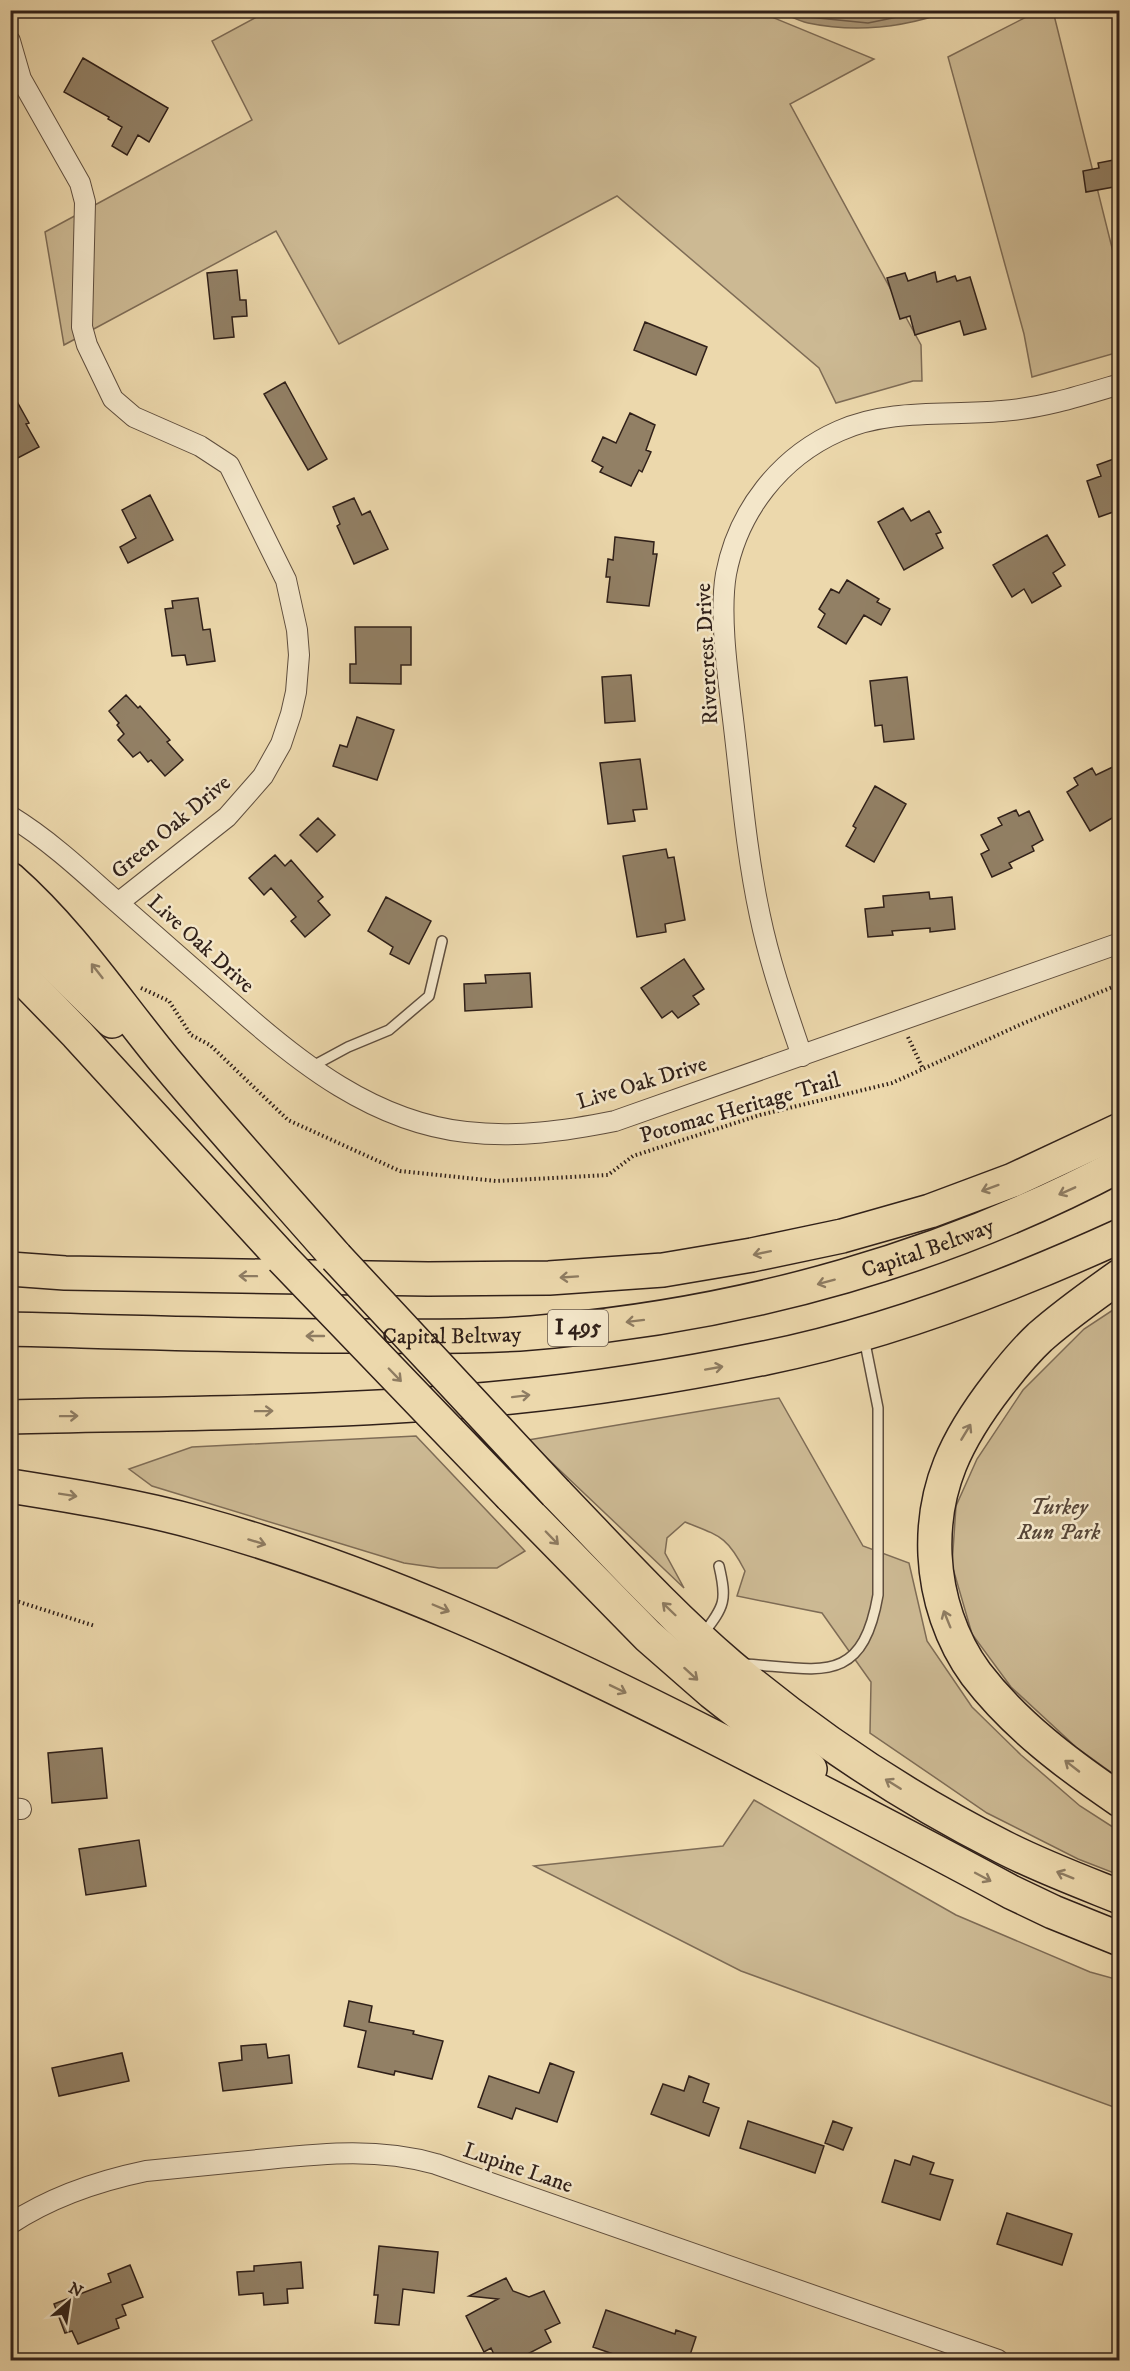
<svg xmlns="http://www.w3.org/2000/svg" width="1130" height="2371" font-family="'IM FELL DW Pica',serif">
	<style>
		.green { fill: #ccb993; stroke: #7e6c56; stroke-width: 1.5 }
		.water { fill: #ac997a; stroke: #7a6953; stroke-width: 1.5 }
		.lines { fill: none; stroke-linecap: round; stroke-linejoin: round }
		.shore { stroke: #6e5c4a; stroke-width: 1.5 }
		.building { fill: #928065; stroke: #302019; stroke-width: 1.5 }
		.service-casing { stroke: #5f4e3e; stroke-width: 12 }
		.minor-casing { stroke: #5f4e3e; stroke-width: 22 }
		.motorway-casing { stroke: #302019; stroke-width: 36 }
		.path { stroke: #302019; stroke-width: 4; stroke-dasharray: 1.5 3; stroke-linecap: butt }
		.service { stroke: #f3e6c9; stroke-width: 9 }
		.minor { stroke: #f3e6c9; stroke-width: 20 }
		.motorway { stroke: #ecd8ac; stroke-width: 33 }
		.motorway-bridge-casing { stroke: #302019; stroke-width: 36; stroke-linecap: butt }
		.motorway-bridge { stroke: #ecd8ac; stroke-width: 33 }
		.oneway { stroke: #8e7c62 }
		.labels { text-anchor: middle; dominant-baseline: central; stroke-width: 5; stroke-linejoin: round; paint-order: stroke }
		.shield { fill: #f3e6c9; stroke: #6a5b4e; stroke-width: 1.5 }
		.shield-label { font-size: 21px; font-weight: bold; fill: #302019 }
		.street-label { font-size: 22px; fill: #302019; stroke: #f3e6c9 }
		.park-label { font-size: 22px; font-style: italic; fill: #574638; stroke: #f3e6c9 }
	</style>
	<rect width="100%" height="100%" fill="#ecd8ac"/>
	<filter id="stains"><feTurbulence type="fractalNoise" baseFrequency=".00333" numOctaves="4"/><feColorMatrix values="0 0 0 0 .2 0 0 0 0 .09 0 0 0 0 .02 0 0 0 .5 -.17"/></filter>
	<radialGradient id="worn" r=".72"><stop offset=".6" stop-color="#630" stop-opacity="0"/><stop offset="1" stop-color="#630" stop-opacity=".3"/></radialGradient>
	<path class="green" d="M268,11H757L874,59L790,104L921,345L922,381H913L836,403L819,368L617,196L339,344L276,231L64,345L45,232L252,120L212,41Z
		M1038,11H1053L1119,276V352L1032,377L1024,334L948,57Z
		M1119,1306V1778L1076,1747L1011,1687L972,1634L952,1565L956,1506L977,1459L1023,1390L1084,1329Z
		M779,1398L863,1546L909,1563L927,1641L972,1707L1021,1755L1080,1806L1119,1831V1875L1078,1859L987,1813L870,1733L871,1682L822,1613L737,1596L745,1571C727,1536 720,1536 685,1522L667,1538L665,1553L684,1588L528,1440Z
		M416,1436L525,1551L497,1568H439L404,1563L152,1486L129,1469L192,1447Z
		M754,1800L956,1915L1090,1972L1119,1980V2109L741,1971L534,1866L723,1846Z"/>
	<path class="water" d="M778,11L950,10V11C905,27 855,33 808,23C798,21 788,15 778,11Z"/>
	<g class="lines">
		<path class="shore" d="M793,10L808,17L868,23L932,10
			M815,10L868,15L893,10"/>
	</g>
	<path class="building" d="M83,58L168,108L149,142L138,135L127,155L112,146L122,127L108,119L109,117L64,92Z
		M1119,159V186L1086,192L1083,171L1099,168L1098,163Z
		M237,270L240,300H246L247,316L232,317L234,337L214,339L207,273Z
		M935,272L937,282L955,276L957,281L970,277L986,329L964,335L960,321L915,335L910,316L900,319L887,278L905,273L908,281Z
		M645,322L707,347L696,375L634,350Z
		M285,382L327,459L308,470L264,394Z
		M10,389L29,423L26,424L39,447L10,462Z
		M630,413L655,425L646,450L651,452L642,472L639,470L631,486L600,472L603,467L592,461L603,437L616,443Z
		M1119,457V510L1099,517L1087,481L1101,476L1097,465Z
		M150,495L173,540L128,563L120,547L136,538L122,510Z
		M354,498L362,515L370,511L388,549L354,564L337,526L340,524L333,507Z
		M903,508L911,521L929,511L941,532L936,534L943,548L904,570L878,522Z
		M1047,535L1065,565L1053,573L1061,586L1032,603L1024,589L1012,597L993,565Z
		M615,537L654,542L653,554H657L649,606L607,602L610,577H606L608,559L613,560Z
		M847,580L879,599L877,602L890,609L881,625L864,615L846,644L818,627L825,614L819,609L831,589L839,593Z
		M198,598L203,630L210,629L215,661L187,665L185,655L172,656L165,609L173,608L172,601Z
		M355,627H411V665H401V684L350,683V664H356Z
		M631,675L635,721L605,723L602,677Z
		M907,677L914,739L884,742L882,725L875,726L870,681Z
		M126,695L138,708L140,706L170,740L167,742L183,760L165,776L151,760L148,762L140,752L133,757L118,740L124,734L117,725L119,723L109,711Z
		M357,717L394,730L377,780L333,766L340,745L347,747Z
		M640,759L647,809L633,810L635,821L608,824L600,763Z
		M1119,764V814L1090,831L1067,792L1078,785L1074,778L1092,768L1096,775Z
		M875,786L906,804L874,862L846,846L856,828L853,826Z
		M1016,810L1019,816L1029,811L1043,840L1032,846L1034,851L1009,863L1012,868L992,877L981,854L989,850L981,835L1002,825L998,818Z
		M318,818L335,835L317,852L300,835Z
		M666,849L668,858L674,857L685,920L665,924L666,932L637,937L623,856Z
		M275,855L285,866L291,860L323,897L318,901L330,915L305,937L291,921L296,917L271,888L264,895L249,878Z
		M929,892L930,899L952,897L955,929L930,932V928L892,931L893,935L868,937L865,909L884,907L883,896Z
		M386,897L431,921L409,964L390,954L393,947L368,931Z
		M684,959L704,989L693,996L699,1004L678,1018L672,1011L662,1018L641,988Z
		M530,973L532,1007L465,1011L464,984L486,983L485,975Z
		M102,1748L107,1798L52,1803L48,1753Z
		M139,1840L146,1886L86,1895L79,1849Z
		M349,2001L372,2006L369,2022L414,2031L413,2034L443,2041L432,2079L395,2071L394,2075L358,2067L366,2031L344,2026Z
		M266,2044L268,2058L289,2055L292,2083L223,2091L219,2063L242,2060L241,2046Z
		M122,2053L129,2081L59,2096L52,2068Z
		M550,2063L574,2072L557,2122L516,2108L512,2119L478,2107L489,2076L539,2093Z
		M689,2076L709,2084L703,2102L719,2108L709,2136L651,2114L663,2084L684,2091Z
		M748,2121L824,2146L815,2173L740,2148Z
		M833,2121L852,2128L843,2150L825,2143Z
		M913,2156L934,2163L930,2174L953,2180L940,2220L882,2202L895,2160L910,2165Z
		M1007,2213L1072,2234L1062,2265L997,2244Z
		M379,2246L438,2252L434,2293L403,2289L399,2325L375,2323L378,2295H374Z
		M301,2262L303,2288L287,2289L288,2303L264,2305L263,2293L239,2295L237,2272L254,2271V2266Z
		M130,2265L143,2297L122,2305L126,2315L116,2319L119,2328L78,2344L72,2331L65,2333L54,2304L111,2282L108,2274Z
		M506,2278L513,2291L529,2297L544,2291L560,2323L545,2330L551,2342L514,2361H497L491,2348L484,2352L466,2316L498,2299L469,2296Z
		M606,2310L675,2334L676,2330L696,2337L688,2361H614L616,2355L593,2347Z"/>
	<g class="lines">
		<defs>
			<path id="service" d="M311,1067L348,1047L389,1030L429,996L442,941
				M703,1634C725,1606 727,1600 719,1566
				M745,1664C820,1669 862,1687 878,1595V1408L864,1338"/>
			<path id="minor" d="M10,41L21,79L80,183L85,202L82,327L87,345L113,399L134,417L200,446L229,465L286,580L297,630L299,655L296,692L291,714L281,744L263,776L227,817L118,903
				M10,816C46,838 78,867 109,895C150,931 191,967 232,1003C299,1063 374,1122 466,1132C517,1138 565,1131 615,1121L1120,943
				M802,1056C786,1009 770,964 760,916C746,851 741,785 733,719C728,677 719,615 726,574C738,511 780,457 839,431C889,408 948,416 1002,411C1043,408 1080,396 1120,384
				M10,1808L21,1809
				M10,2224C51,2197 98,2181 146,2171C187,2167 227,2163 268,2159C326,2153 380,2148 436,2164L998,2360"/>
			<g id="motorway">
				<path d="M10,879C71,933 115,1000 166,1062C221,1128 279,1192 336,1257"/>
				<path d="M10,921L112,1021"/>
				<path d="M10,965L77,1034L282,1258"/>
				<path d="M10,1269L65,1273L428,1279L549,1278L663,1270L752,1255L842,1236L930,1211L1013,1180L1120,1130"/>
				<path d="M1120,1276C1093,1295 1065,1315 1040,1337C1025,1351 1011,1368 998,1385C957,1438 932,1487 935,1555C937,1597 951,1640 976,1674C1015,1725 1067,1764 1120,1800"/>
				<path id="s1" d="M10,1329C127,1332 243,1336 359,1336C423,1336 489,1338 553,1331C749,1313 945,1258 1120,1165"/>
				<path d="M10,1417C177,1413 345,1414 511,1397C596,1389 681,1375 765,1358C885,1334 1008,1287 1120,1236"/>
				<path d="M10,1486C73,1496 137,1506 198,1523C375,1572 542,1650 706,1733C808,1785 910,1837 1011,1892L1053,1912L1120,1939"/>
				<path d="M556,1493C613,1552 668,1613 730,1666C813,1736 906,1798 1003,1847C1040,1866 1080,1881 1120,1897"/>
				<path d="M511,1496L648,1636L712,1692L810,1769"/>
			</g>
		</defs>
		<use href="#service" class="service-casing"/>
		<use href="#minor" class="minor-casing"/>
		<use href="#motorway" class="motorway-casing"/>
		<path class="path" d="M141,988L169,1001L191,1035L210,1045L288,1120L400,1171L496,1181L608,1175L633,1156L760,1115L892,1083L1024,1023L1120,984
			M908,1037L923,1069
			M10,1599L95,1626"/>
		<use href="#service" class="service"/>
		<use href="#minor" class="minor"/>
		<use href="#motorway" class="motorway"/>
		<defs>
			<path id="motorway-bridge" d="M336,1257L556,1493
				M282,1258L511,1496"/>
		</defs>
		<use href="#motorway-bridge" class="motorway-bridge-casing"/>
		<use href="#motorway-bridge" class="motorway-bridge"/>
	</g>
	<defs><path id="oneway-shaft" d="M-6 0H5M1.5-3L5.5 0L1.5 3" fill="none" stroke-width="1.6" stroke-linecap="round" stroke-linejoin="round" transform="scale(1.5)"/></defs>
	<g class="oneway">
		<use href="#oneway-shaft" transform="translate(97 971) rotate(-128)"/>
		<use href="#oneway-shaft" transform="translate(990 1188) rotate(160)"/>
		<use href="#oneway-shaft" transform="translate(1067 1191) rotate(156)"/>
		<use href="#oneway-shaft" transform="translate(762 1253) rotate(168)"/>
		<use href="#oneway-shaft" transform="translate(248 1276) rotate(-179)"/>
		<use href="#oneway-shaft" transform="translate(569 1277) rotate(176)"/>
		<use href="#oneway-shaft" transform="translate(826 1282) rotate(165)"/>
		<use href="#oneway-shaft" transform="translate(635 1321) rotate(173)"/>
		<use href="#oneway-shaft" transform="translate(315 1336) rotate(-180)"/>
		<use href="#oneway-shaft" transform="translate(714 1368) rotate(-10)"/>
		<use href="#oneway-shaft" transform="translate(395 1375) rotate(46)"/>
		<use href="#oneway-shaft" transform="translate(521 1396) rotate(-7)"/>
		<use href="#oneway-shaft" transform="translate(264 1411) rotate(-1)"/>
		<use href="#oneway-shaft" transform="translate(69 1416) rotate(-1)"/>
		<use href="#oneway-shaft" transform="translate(966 1432) rotate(-59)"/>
		<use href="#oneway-shaft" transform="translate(68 1495) rotate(9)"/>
		<use href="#oneway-shaft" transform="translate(552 1538) rotate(46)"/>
		<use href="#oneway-shaft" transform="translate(257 1542) rotate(17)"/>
		<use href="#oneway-shaft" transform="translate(441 1608) rotate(23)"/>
		<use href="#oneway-shaft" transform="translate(669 1609) rotate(-136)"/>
		<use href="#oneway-shaft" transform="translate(947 1619) rotate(-112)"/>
		<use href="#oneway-shaft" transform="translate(691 1674) rotate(42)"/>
		<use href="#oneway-shaft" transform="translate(618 1689) rotate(26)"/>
		<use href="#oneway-shaft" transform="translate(1072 1766) rotate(-142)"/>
		<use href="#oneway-shaft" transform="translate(893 1784) rotate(-148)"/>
		<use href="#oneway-shaft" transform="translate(1065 1875) rotate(-158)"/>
		<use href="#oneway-shaft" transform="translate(983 1877) rotate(28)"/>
	</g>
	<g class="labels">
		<rect class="shield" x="548" y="1310" width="60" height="36" rx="4.5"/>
		<g class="shield-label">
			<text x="578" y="1328">I 495</text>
		</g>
		<g class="street-label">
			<text transform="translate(707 654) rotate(-93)">Rivercrest Drive</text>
			<text transform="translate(171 827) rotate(-40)">Green Oak Drive</text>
			<text transform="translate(201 944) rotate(42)">Live Oak Drive</text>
			<text transform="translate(642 1083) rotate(-17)">Live Oak Drive</text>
			<text transform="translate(740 1108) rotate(-16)">Potomac Heritage Trail</text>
			<text stroke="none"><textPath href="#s1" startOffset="928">Capital Beltway</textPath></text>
			<text stroke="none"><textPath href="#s1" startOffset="442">Capital Beltway</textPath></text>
			<text transform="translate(518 2168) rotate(19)">Lupine Lane</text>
		</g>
		<g class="park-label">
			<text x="1059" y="1507">Turkey<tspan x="1059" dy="25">Run Park</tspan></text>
		</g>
	</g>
	<rect width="1130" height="2371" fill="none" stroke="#ecd8ac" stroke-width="36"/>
	<rect x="12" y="12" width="1106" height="2347" fill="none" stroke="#302019" stroke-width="3"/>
	<rect x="18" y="18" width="1094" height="2335" fill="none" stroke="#302019" stroke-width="1.5"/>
	<g transform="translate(69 2302) rotate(29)" stroke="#f3e6c9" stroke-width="4.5" paint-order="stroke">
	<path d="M0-4.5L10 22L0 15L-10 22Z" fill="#302019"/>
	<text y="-9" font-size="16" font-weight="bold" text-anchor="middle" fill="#302019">N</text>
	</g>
	<rect width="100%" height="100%" filter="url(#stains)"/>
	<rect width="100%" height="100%" fill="url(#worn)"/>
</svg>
